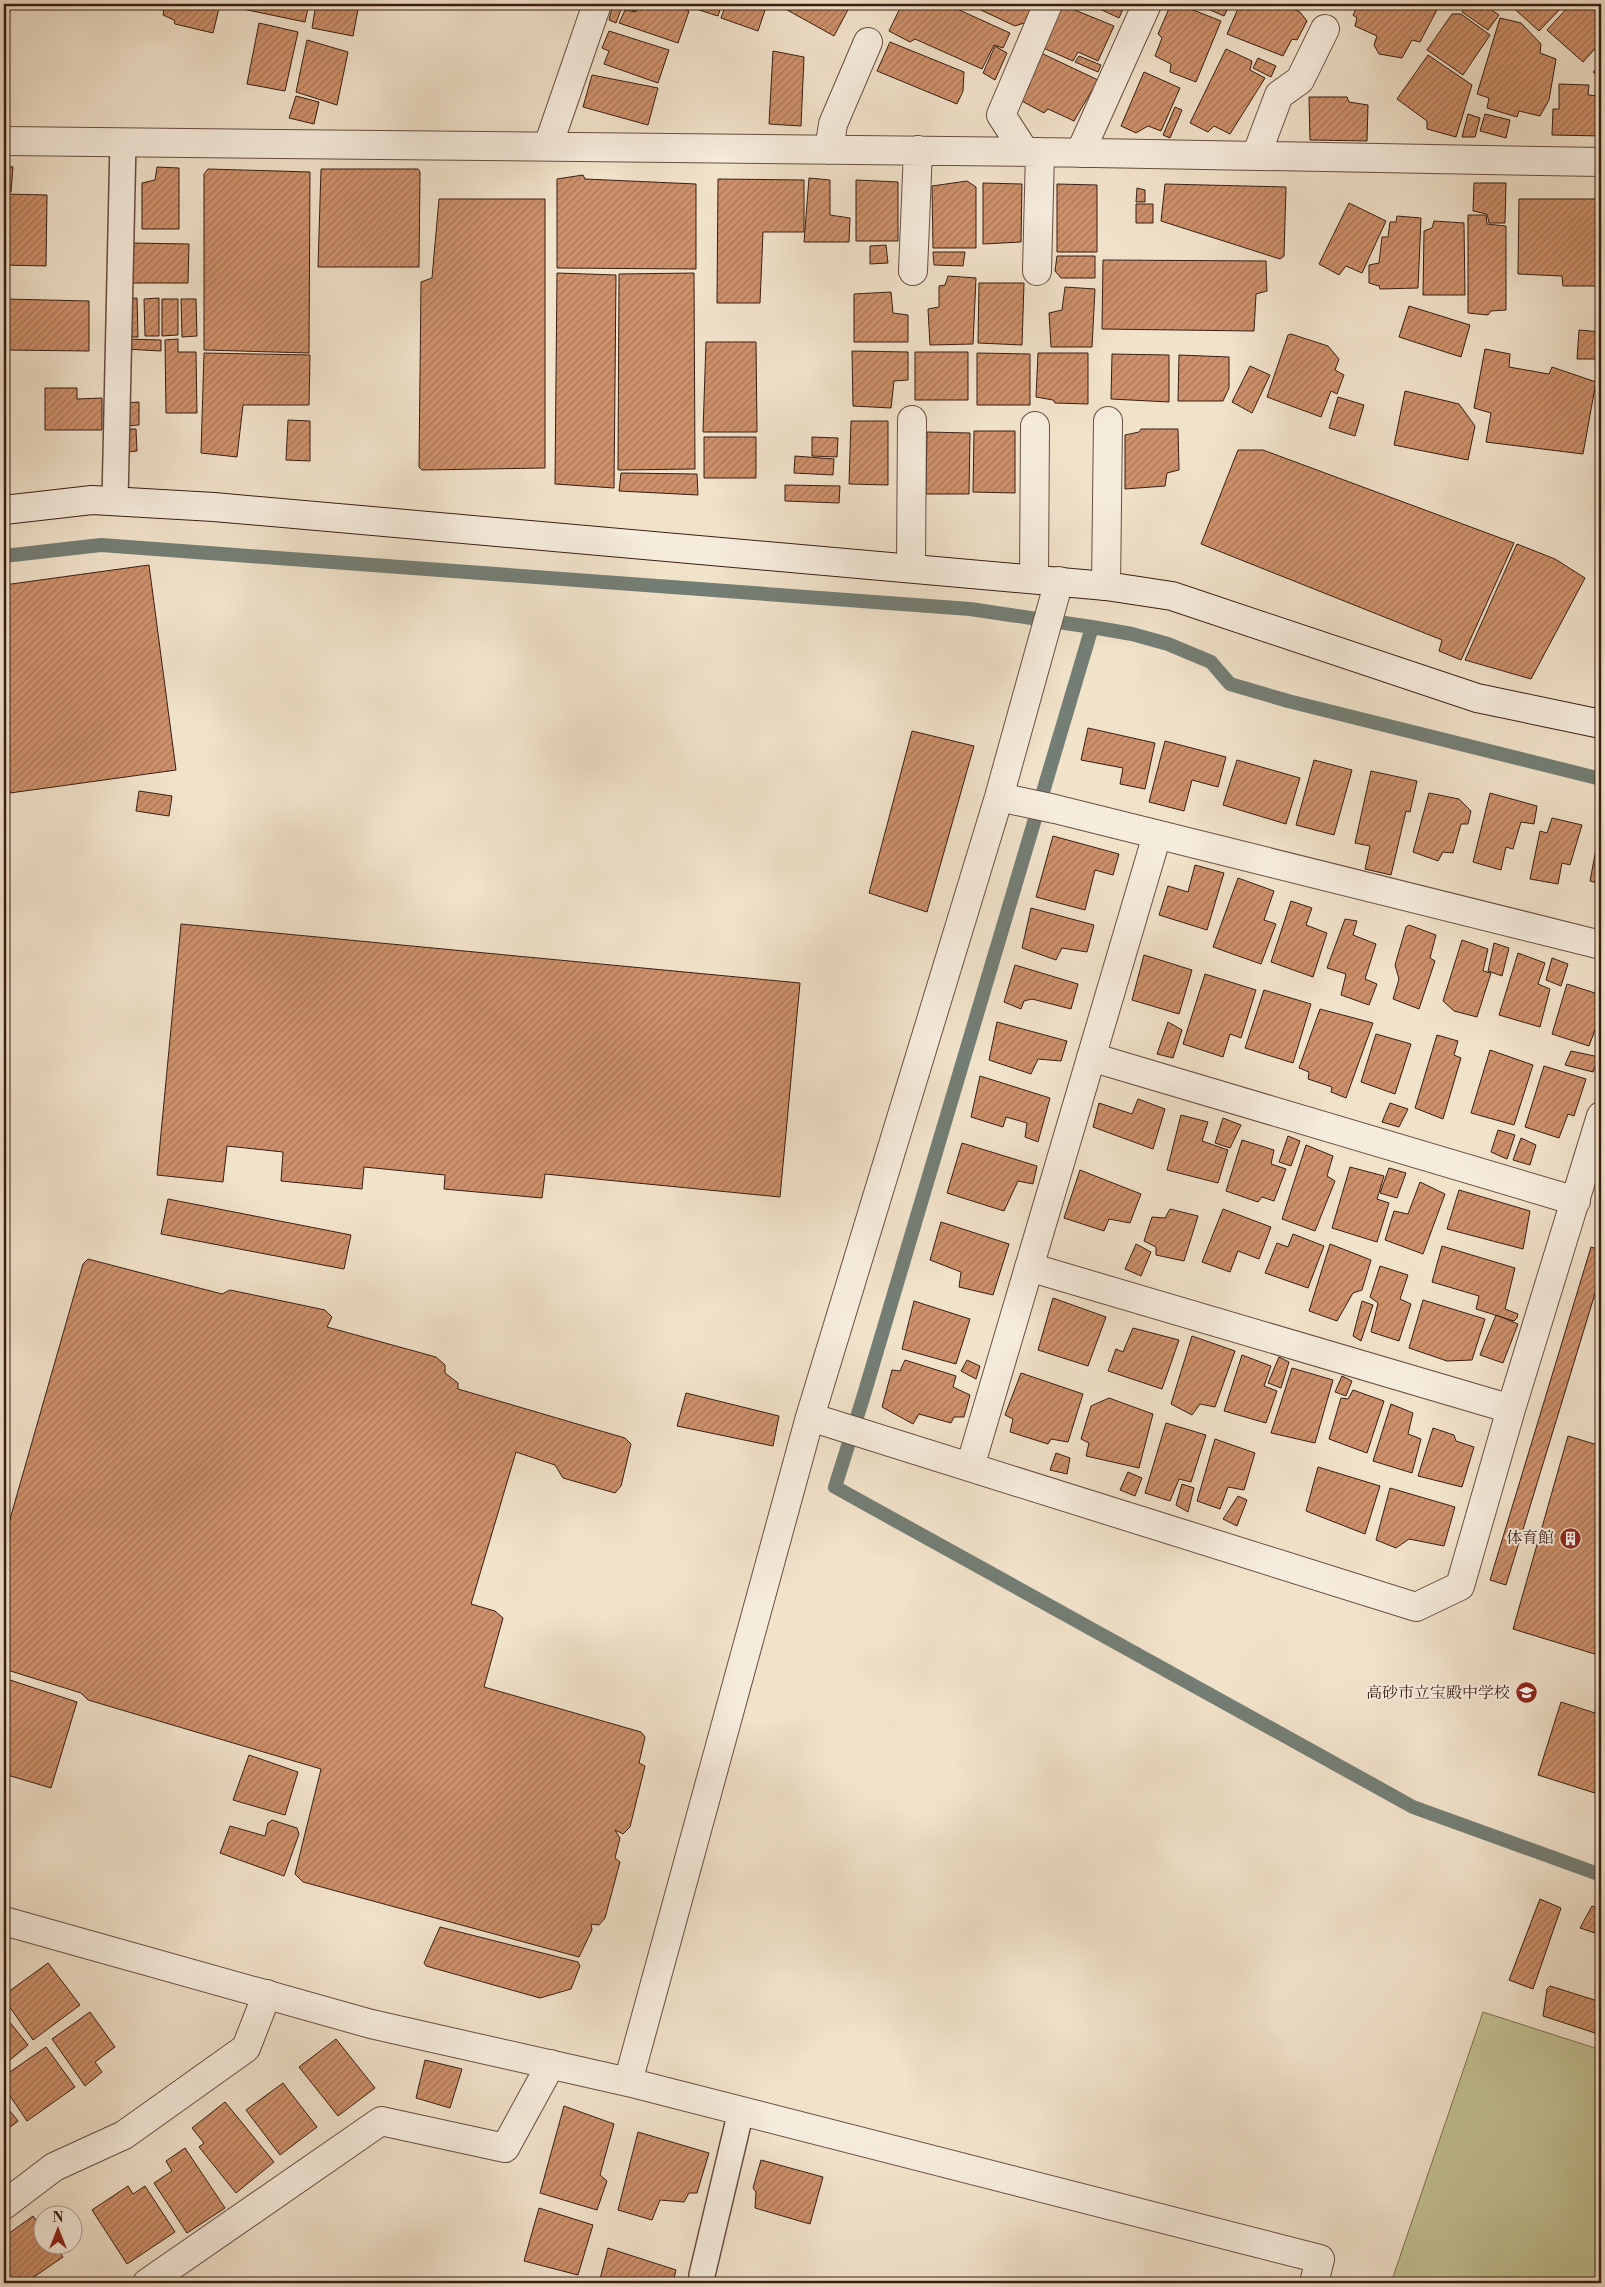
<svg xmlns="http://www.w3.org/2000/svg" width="1605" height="2287" font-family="'Libre Bodoni','Noto Serif JP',serif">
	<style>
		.grass { fill: #c2c192; stroke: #7e6f52 }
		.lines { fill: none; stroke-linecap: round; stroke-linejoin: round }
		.stream { stroke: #747e75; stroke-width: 14 }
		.building { fill: url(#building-hatch); stroke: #391d13 }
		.lane-casing { stroke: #674e41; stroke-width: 28 }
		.street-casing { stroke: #674e41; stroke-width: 30 }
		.secondary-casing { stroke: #391d13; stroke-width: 30 }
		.lane { stroke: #f6ecdd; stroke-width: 25 }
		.street { stroke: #f6ecdd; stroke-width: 28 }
		.secondary { stroke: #f6ecdd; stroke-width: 28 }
		.labels { text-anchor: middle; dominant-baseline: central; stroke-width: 4; stroke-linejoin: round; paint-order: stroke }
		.poi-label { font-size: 16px; fill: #391d13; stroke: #f6ecdd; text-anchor: end }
	</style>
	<defs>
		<pattern id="building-hatch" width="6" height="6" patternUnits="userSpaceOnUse" patternTransform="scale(1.25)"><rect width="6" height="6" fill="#ce916b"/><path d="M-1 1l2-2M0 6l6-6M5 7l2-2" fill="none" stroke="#a87657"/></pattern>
	</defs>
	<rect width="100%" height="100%" fill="#f1e2ca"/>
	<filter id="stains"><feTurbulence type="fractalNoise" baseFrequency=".004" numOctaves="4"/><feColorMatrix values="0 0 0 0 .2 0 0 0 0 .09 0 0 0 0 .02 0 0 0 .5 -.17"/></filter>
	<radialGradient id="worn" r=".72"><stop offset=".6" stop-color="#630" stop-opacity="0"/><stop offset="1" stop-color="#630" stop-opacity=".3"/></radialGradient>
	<path class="grass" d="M1483,2012L1601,2050V2283H1391Z"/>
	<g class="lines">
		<path class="stream" d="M4,556L101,545L970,609L1092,627L863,1398L835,1487L1413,1807L1601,1875
			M1092,627L1132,634L1168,644L1211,662L1230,684L1288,701L1601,779"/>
	</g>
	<path class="building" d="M165,4H220L213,33L175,24L174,20L163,15Z
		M233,4H309L305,22L233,7Z
		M316,4H359L353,36L312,28Z
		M613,4H638L635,11L622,7L616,23L609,20Z
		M639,4H667L689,11L678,43L619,23L625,10L636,12Z
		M680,4H722L718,16Z
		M726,4H767L758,31L721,18Z
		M781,4H851L834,36L780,6Z
		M902,4H946L1010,33L1003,48L994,45L982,69L915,39L910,42L889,31Z
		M968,4H1031L1033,6L1027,22L1015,26Z
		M1060,4L1114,26L1098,61L1078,52L1073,61L1041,47Z
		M1089,4H1112L1123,9L1119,18Z
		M1171,4H1178L1221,21L1196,82L1170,72L1171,64L1155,56L1162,38L1158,34Z
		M1196,4H1214L1227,10L1224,16Z
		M1240,4H1282L1300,12L1307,21L1297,40L1292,39L1283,56L1227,34Z
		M1359,4H1440L1420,42L1412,40L1402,58L1379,54L1374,45L1377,36L1355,26L1357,18L1353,15Z
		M1467,4H1483L1499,15L1488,30L1462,12Z
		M1509,4H1565L1539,31Z
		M1571,4L1601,5V42L1583,62L1547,30Z
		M1452,14H1461L1490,35L1463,75L1427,50Z
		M1500,18L1521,23L1541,44L1540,53L1556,59L1549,100L1540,116L1519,111L1517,117L1487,108L1489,98L1477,94Z
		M259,23L298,32L285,91L247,84Z
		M609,31L669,50L658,83L604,64L609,51L602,48Z
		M307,40L348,52L337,105L296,92Z
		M890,42L964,72L963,91L957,104L877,71Z
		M995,46L1007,53L995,80L983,73Z
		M1226,49L1252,61L1250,70L1265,78L1230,134L1214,126L1208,132L1190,123Z
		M773,51L804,57L801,126L769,124Z
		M1041,53L1098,80L1074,121L1048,109L1044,113L1018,99Z
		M1428,55L1472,85L1456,137L1427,129V121L1397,99Z
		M1079,56L1101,65L1098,72L1075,62Z
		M1258,58L1276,66L1271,77L1253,68Z
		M1601,63V80L1593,72Z
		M1144,72L1180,88L1161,131L1148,126L1136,133L1121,126Z
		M592,75L658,88L648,125L583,107Z
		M1559,84L1589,85L1588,95L1599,96V107H1601V136L1552,135L1553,109H1559Z
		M296,96L319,102L314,124L289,118Z
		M1309,97H1347L1349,102L1368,105L1367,141L1310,140Z
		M1175,107L1182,110L1170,138L1163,135Z
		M1468,114L1480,118L1475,137H1462Z
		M1485,114L1510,120L1506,138L1480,131Z
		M4,166L13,167L11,192H4Z
		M157,167L179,168V229H142V183L155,180Z
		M208,169L310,172L309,353L204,350V174Z
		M321,169H418L420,172L419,267H318Z
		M583,175L585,179L696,184V269L557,268V179Z
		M809,178L830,180V215L850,218L849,242H804Z
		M718,179L804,180V232H763L760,303H717Z
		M856,180L898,182V241H856Z
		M967,181L976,187V248H933L932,186Z
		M983,183L1022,184L1021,242L983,244Z
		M1474,183H1506L1505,223H1489L1487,214L1473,211Z
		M1057,184L1097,185V252H1057Z
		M1165,184L1286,187L1284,256L1280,259L1161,221Z
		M1137,188L1145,190V202H1136Z
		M4,194L47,195L46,266L4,265Z
		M439,199H545V468L422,470L419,467L421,282L432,278Z
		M1519,199H1597V286H1563L1562,276L1518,274Z
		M1349,203L1386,221L1362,273L1346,266L1339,275L1319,264Z
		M1136,204H1153V223H1136Z
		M1468,215H1486L1487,224L1506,226V310L1491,311L1488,315L1468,313Z
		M1397,216L1421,218L1418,288L1380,289L1379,286L1369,283V265L1379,263L1382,237H1388L1390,222H1396Z
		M1434,221L1464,223L1465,295H1423L1424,231L1432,228Z
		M132,243L189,244L188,283H131Z
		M886,245L888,263L870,264V246Z
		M933,252H965L963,266L934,265Z
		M1057,256H1095V278H1061L1055,271Z
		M1103,260L1266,261L1267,291L1256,294L1254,331L1102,329Z
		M557,273L616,275L614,488L555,484Z
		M694,273L695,469L618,470L619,274Z
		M948,276L976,278L973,344L930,345L928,309L939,307V286L945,285Z
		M979,283H1024L1022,345L978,343Z
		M1065,287L1095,289L1092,347H1051L1049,313L1062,310Z
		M891,292L893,313L908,315V342H854V294Z
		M137,298L138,337H123L122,299Z
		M159,298V336H145L144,299Z
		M4,299L89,301V351L4,350Z
		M162,299H178V335L162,336Z
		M181,299H196L197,336L182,337Z
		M1409,306L1470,325L1461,357L1399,337Z
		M1579,330L1601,332V359H1577Z
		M1291,334L1328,346L1339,359L1335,370L1344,375L1337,394L1331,391L1321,417L1267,397L1288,335Z
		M125,339L161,340V351L125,349Z
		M178,339V352H196L197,413H166L165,340Z
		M706,342H756L757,432H703Z
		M1485,349L1510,354L1509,367L1549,374L1552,367L1596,382L1583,454L1486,442L1491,413L1474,408Z
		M852,351L908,352V380L894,381L891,408L853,406Z
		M915,352H968V400H915Z
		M204,353L310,355L309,405H243L237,457L201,453Z
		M977,353L1030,354V405H977Z
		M1038,353H1088V404L1055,403L1053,400L1036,397Z
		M1112,354L1169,355V402L1111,399Z
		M1179,355L1229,357V388L1223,401H1178Z
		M1250,366L1270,375L1252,413L1232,402Z
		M45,388H77V399L102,398V430H45Z
		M1405,391L1459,404L1475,426L1468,460L1394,445Z
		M1338,397L1364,405L1355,436L1329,428Z
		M139,402V425L125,426V403Z
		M288,420L310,421V461L286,460Z
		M851,421H888V485L849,484Z
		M127,429H136L137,451L128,452Z
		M1141,429H1178L1179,470L1167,473L1165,486L1125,489V435L1139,432Z
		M974,431H1015V493L973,492Z
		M927,432L970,433L969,494H926Z
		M704,437H756V478H704Z
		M812,437L838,438L837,457L812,456Z
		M1238,450H1263L1514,543L1461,660L1439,651L1442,640L1201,544Z
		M795,456L834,459L833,475L794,473Z
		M621,473L697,474L698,495L619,491Z
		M785,485L840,486L839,503L785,501Z
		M1517,544L1555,559L1585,578L1531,679L1465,660Z
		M149,565L176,770L10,793L4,748V585Z
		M1088,728L1155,743L1145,789L1120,784L1123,768L1081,760Z
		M912,731L974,746L927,912L869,893Z
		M1165,741L1226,757L1218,787L1192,780L1184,811L1149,802Z
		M1237,760L1300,778L1286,824L1223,805Z
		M1314,760L1352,770L1334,835L1296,825Z
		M1371,771L1417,781L1410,812L1406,811L1391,875L1365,869L1370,846L1355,843Z
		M139,791L172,796L169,816L136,811Z
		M1429,793L1459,799L1471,811L1468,824H1461L1453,853L1443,852L1438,861L1413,852Z
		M1490,793L1537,806L1534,824L1521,822L1513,849L1506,847L1501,870L1473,862Z
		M1552,818L1582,825L1570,865L1562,863L1558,884L1530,879L1540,831L1547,833Z
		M1053,836L1119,854L1113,875L1095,870L1085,910L1036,897Z
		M1596,849H1601V884L1590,881Z
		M1195,865L1224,873L1207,930L1159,915L1168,886L1188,892Z
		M1238,878L1274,891L1264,920L1276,924L1261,964L1213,947Z
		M1291,901L1312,908L1306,925L1327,933L1313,977L1271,962Z
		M1031,908L1094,925L1087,952L1062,948L1056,960L1022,948Z
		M1345,919L1357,921L1353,935L1376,944L1365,979L1377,984L1369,1005L1341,995L1346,974L1327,968Z
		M181,924L800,983L780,1197L545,1174L542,1198L444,1189L445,1175L364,1167L362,1189L281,1181L283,1152L227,1146L223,1182L157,1175Z
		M1409,925L1436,935L1430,958L1435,961L1419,1009L1393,999L1399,979L1395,965L1406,927Z
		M1462,940L1488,949L1483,971L1491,973L1477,1017L1454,1011L1443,1001Z
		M1494,943L1509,948L1502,976L1488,971Z
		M1518,953L1545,963L1538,984L1550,989L1540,1027L1499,1015Z
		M1144,955L1192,970L1179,1014L1132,1000Z
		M1552,958L1568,964L1561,986L1546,980Z
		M1015,965L1078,984L1071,1009L1032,999L1024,1001L1021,1009L1004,1002Z
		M1205,974L1256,990L1241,1038L1230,1034L1223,1057L1183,1044Z
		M1567,984L1601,995V1025L1595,1030L1589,1046L1552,1034Z
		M1264,990L1311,1004L1293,1063L1245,1048Z
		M1320,1009L1373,1023L1346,1098L1331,1092L1332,1087L1308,1079L1309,1072L1299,1068Z
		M997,1022L1067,1041L1061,1061L1038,1059L1031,1074L989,1060Z
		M1168,1022L1182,1030L1173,1058L1157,1054Z
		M1376,1034L1411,1044L1395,1094L1361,1082Z
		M1437,1035L1458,1041L1454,1055L1461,1058L1443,1119L1415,1108Z
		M1490,1050L1533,1065L1514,1125L1471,1113Z
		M1571,1051L1599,1057L1593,1072L1565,1065Z
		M1544,1066L1586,1079L1574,1116L1568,1114L1559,1138L1525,1127Z
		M980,1076L1050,1098L1038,1142L1025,1137L1027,1123L1006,1117L1003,1127L971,1117Z
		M1138,1099L1165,1109L1153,1149L1093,1127L1099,1103L1132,1114Z
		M1390,1103L1408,1109L1399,1127L1382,1122Z
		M1181,1115L1208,1122L1202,1141L1228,1150L1218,1183L1167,1170Z
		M1223,1118L1241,1125L1230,1148L1215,1143Z
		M1498,1130L1515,1135L1507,1159L1491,1152Z
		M1288,1136L1300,1141L1291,1166L1279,1162Z
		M1521,1138L1536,1145L1530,1165L1513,1160Z
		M1242,1140L1274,1150L1271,1164L1286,1169L1274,1201L1262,1197L1258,1202L1226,1191Z
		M962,1143L1037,1166L1033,1184L1018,1181L1004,1211L947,1193Z
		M1306,1145L1333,1156L1327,1176L1335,1181L1315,1231L1282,1219Z
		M1350,1167L1384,1176L1377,1199L1389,1203L1377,1242L1332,1228Z
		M1389,1168L1406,1173L1397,1198L1380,1193Z
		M1080,1170L1141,1194L1130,1223L1109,1219L1104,1231L1064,1218Z
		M1420,1182L1445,1194L1423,1254L1385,1240L1394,1211L1408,1214Z
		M1459,1190L1530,1211L1523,1249L1447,1229Z
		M168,1199L351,1235L344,1269L161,1234Z
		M1170,1209L1198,1216L1184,1261L1156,1255V1247L1144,1241L1152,1217L1165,1218Z
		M1223,1209L1271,1227L1259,1259L1238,1251L1230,1272L1202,1262Z
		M941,1222L1009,1244L993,1295L959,1287L961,1272L930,1260Z
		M1293,1234L1324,1246L1308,1288L1265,1273L1277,1243L1288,1247Z
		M1136,1244L1151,1252L1141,1276L1125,1269Z
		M1330,1244L1371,1260L1362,1290L1353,1293L1337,1321L1309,1311Z
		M1442,1246L1515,1268L1505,1309L1518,1314L1517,1318L1514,1321L1476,1309L1479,1296L1432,1282Z
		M1591,1247L1601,1250V1274L1506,1585L1490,1580Z
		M88,1259L222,1294L230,1290L325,1310L332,1317L327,1327L436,1357L445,1365V1373L458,1383V1389L625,1438L631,1444L621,1486L615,1493L563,1478L555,1465L516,1452L471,1604L495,1611L503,1618L484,1687L641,1732L645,1737L639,1763L645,1766L630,1827L623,1834L615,1830L620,1838L615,1858L620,1862L605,1918L599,1925L591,1924L592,1930L579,1957L303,1882L295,1874L321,1769L88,1700L81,1693L4,1669V1540L83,1264Z
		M1380,1266L1408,1275L1400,1299L1411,1304L1399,1341L1371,1332L1378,1303L1370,1297Z
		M1053,1298L1106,1317L1088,1366L1038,1350Z
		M1423,1300L1485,1319L1472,1360L1447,1361L1409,1348Z
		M914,1301L970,1319L956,1364L902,1349Z
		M1362,1301L1373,1305L1361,1341L1353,1336Z
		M1496,1315L1518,1324L1503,1363L1480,1355Z
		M1133,1328L1179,1340L1162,1389L1108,1371L1116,1349L1123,1352Z
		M1192,1336L1235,1351L1215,1407L1200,1404L1192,1415L1171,1404Z
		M1242,1355L1271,1366L1264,1386L1277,1391L1266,1423L1224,1411Z
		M1279,1357L1289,1362L1281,1388L1268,1383Z
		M905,1360L956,1376L953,1387L970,1395L964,1417H954L951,1423L919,1414L913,1424L882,1407L892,1370L900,1371Z
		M967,1360L980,1366L976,1379L961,1371Z
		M1292,1368L1333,1380L1315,1443L1271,1433Z
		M1021,1373L1083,1394L1068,1442L1051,1439L1048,1444L1010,1432L1013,1419L1005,1415Z
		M1342,1376L1352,1381L1346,1396L1335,1392Z
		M1353,1390L1384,1401L1367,1453L1329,1439L1341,1398L1348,1399Z
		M686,1393L779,1416L773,1446L677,1426Z
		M1109,1398L1153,1414L1139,1468L1086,1456L1089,1443L1081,1439L1091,1406Z
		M1391,1404L1413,1413L1408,1434L1421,1439L1412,1473L1373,1461Z
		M1166,1423L1206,1435L1191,1482L1179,1479L1170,1501L1145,1493Z
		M1433,1428L1454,1435L1456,1441L1474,1447L1462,1487L1418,1476Z
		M1568,1436L1601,1446V1656L1513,1629Z
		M1215,1439L1255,1453L1244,1490L1228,1487L1220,1509L1197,1501Z
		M1056,1453L1070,1458L1067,1474L1050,1470Z
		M1318,1467L1380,1486L1365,1534L1306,1511Z
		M1128,1472L1142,1478L1135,1496L1120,1490Z
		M1182,1484L1194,1488L1188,1512L1176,1505Z
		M1390,1488L1455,1507L1444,1546L1409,1539L1396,1548L1376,1540Z
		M1238,1496L1247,1500L1237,1526L1223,1519Z
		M4,1678L77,1702L51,1788L4,1774Z
		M1561,1702L1601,1715V1795L1538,1775Z
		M249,1755L298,1772L285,1815L233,1800Z
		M272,1820L297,1828L299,1834L284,1876L220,1853L230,1826L265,1836L268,1823Z
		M1540,1899L1561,1908L1533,1989L1509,1980Z
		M1592,1906L1601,1909V1935L1580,1928Z
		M440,1927L578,1962L580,1966L571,1989L540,1998L426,1966L424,1963Z
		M48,1963L80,2005L33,2040L4,1999V1995Z
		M1550,1986L1601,2002V2035L1543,2016L1547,1989Z
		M90,2012L115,2047L95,2062L102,2072L85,2086L52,2039Z
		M4,2015L28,2045L4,2065Z
		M336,2039L375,2088L338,2116L299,2067Z
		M46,2047L75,2087L27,2121L4,2087V2076Z
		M425,2060L462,2069L450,2108L416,2098Z
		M283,2083L317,2127L280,2155L246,2110Z
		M225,2102L274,2162L236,2193L199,2147L204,2143L192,2128Z
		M4,2104L18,2121L4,2132Z
		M564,2106L614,2124L600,2175L607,2181L597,2210L540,2193Z
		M638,2132L709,2153L697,2193H689L684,2202L660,2200L652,2220L618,2210Z
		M185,2148L225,2208L187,2233L154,2183L172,2171L166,2161Z
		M761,2160L823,2177L810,2224L755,2208L756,2192L753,2188Z
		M128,2186L133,2194L145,2186L175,2232L127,2264L92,2210Z
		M539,2208L593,2225L578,2275L524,2261Z
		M33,2216L42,2229V2244H54L63,2257L25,2283H10L4,2274V2237Z
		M608,2248L676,2270L673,2283H599Z"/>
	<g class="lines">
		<defs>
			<path id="lane" d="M115,501L123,142
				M702,2275L741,2111"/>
			<path id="street" d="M4,141L1040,152L1601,162
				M548,146L597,4
				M829,150L833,124L868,42
				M1025,152L1001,115L1048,4
				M1080,153L1147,4
				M1256,156L1279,95L1300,80L1325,29
				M913,271L918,150
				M1037,271L1040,152
				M911,567L912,420
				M1034,578L1035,426
				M1106,586L1108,421
				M999,797L1055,809L1601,945
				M1091,1057L1576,1201
				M1029,1267L1511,1409
				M810,1417L1416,1607L1460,1586L1511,1409L1601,1116
				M970,1467L1157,835
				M4,1921L371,2024L628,2082L1320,2259L1314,2283
				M628,2082L810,1417L999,797L1059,581
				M4,2205L54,2167L124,2135L246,2048L267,1994
				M147,2283L381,2121L505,2148L551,2064"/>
			<path id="secondary" d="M4,510L92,500L214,507L1106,586L1172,596L1477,698L1601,724"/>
		</defs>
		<use href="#lane" class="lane-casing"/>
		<use href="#street" class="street-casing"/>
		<use href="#secondary" class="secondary-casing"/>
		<use href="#lane" class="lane"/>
		<use href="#street" class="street"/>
		<use href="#secondary" class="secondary"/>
	</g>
	<defs>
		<symbol id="building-disc" viewBox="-11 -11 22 22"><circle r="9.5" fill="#8f2418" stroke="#f6ecdd"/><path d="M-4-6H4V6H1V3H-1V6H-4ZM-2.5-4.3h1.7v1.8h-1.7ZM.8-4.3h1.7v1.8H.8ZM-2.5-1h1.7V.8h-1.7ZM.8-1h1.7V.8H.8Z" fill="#fff"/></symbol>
		<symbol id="school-disc" viewBox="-11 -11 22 22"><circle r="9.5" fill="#8f2418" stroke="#f6ecdd"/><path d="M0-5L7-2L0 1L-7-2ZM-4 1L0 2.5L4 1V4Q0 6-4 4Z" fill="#fff"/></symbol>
	</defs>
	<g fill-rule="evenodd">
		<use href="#building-disc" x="1558" y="1526" width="25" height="25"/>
		<use href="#school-disc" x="1514" y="1680" width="25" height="25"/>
	</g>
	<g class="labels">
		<g class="poi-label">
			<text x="1554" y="1538">体育館</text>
			<text x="1510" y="1693">高砂市立宝殿中学校</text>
		</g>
	</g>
	<rect width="1605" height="2287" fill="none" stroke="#f1e2ca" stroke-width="20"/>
	<rect x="5" y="5" width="1595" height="2277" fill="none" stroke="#391d13" stroke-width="2.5"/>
	<rect x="10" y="10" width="1585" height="2267" fill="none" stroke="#391d13"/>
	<g transform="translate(58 2230)"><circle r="24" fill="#f6ecdd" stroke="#aa998c"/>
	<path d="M0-4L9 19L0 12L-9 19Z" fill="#8f2418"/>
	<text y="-8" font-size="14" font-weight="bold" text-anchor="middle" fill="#391d13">N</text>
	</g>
	<rect width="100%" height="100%" filter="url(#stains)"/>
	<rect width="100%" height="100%" fill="url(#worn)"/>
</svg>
